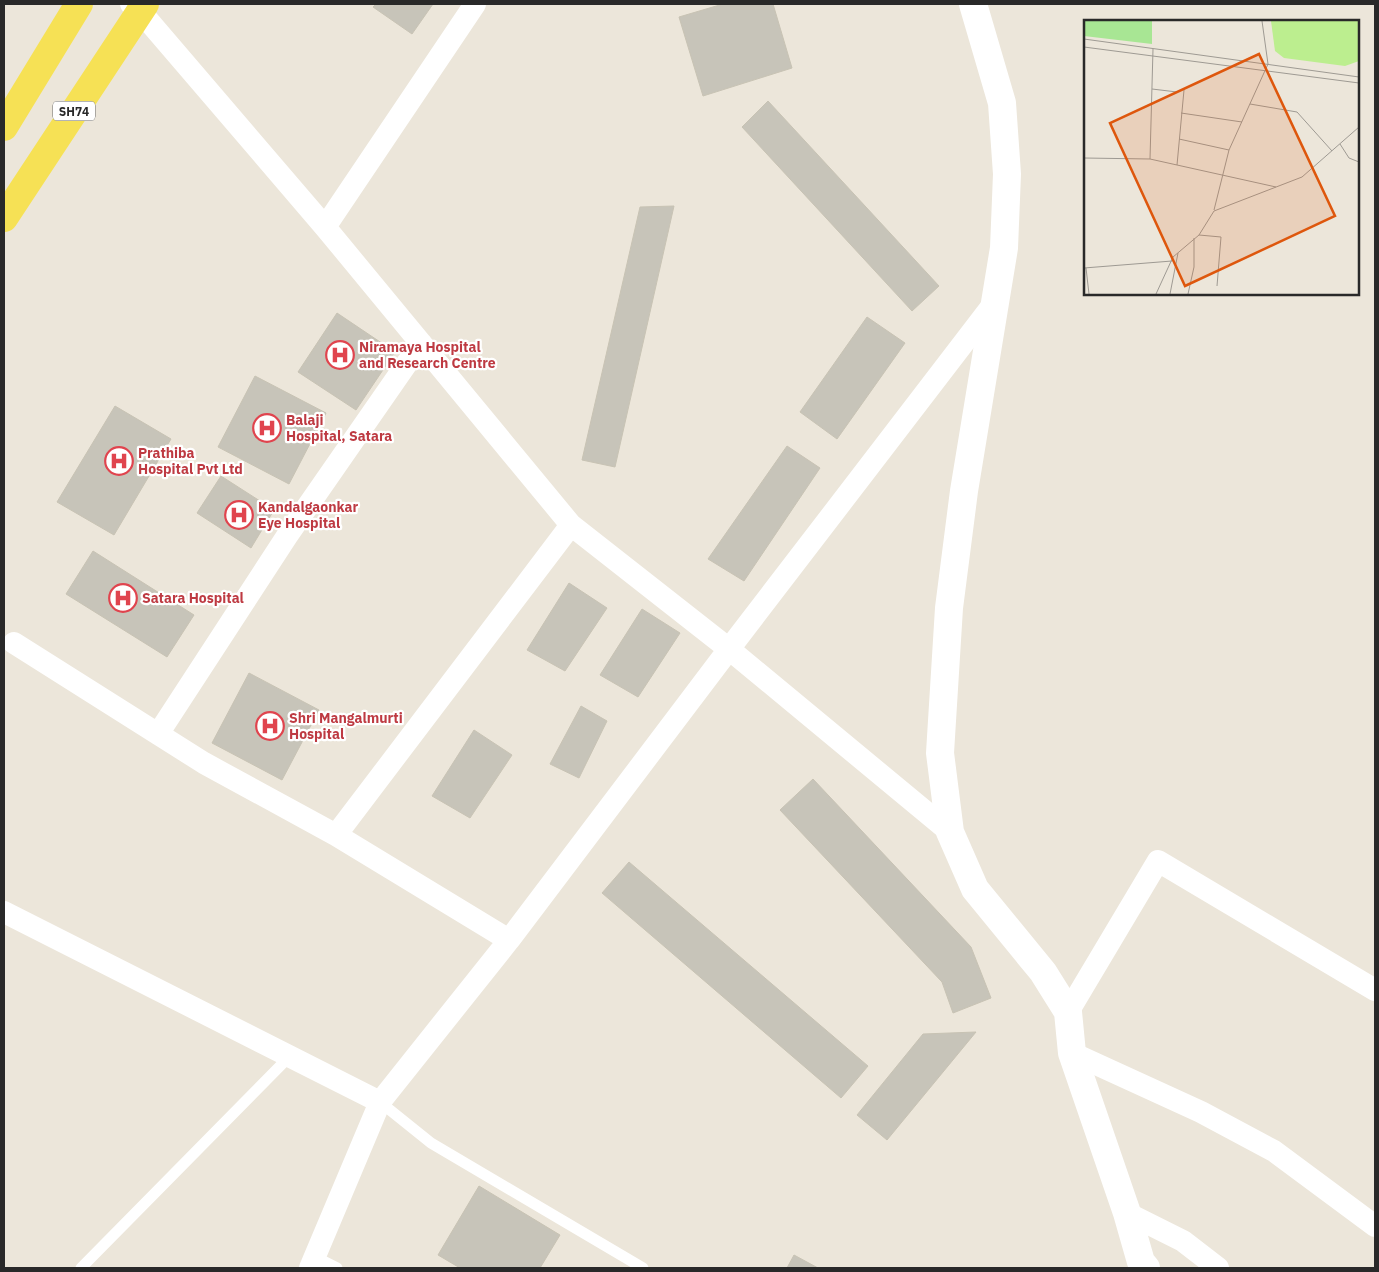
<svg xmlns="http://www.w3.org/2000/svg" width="1379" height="1272" font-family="'IBM Plex Sans',sans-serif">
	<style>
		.building { fill: #c7c4b9; stroke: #c8c3b4 }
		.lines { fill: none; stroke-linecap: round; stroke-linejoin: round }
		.service { stroke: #fff; stroke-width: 11 }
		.minor { stroke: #fff; stroke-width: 22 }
		.tertiary { stroke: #fff; stroke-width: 28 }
		.primary { stroke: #f6e155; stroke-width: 28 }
		.labels { text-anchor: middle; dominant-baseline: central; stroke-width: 4.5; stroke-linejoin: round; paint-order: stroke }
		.shield { fill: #fff; stroke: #696969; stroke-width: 1 }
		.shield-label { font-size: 12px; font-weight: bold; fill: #292929 }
		.health-label { font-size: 14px; font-weight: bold; fill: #be3a42; stroke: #fff; text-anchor: start }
		.inset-road { fill: none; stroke: #9e9a93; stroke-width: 1 }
		.view { fill: #de570d; fill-opacity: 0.15; stroke: #de570d; stroke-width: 2.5 }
		.inset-edge { fill: none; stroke: #292929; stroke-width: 2.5 }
	</style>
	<rect width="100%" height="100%" fill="#ece6da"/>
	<path class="building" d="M376,4H433L412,34L373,7Z
		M723,4H773L792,68L703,96L679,17Z
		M768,101L939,286L912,311L742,127Z
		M674,206L615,467L582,460L640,207Z
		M337,313L395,352L356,410L298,372Z
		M867,317L905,343L837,439L800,412Z
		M255,376L326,413L289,484L218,447Z
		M115,406L171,439L114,535L57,502Z
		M787,446L820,468L744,581L708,559Z
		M221,476L274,510L251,548L197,513Z
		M93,551L194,615L167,657L66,594Z
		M569,583L607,608L565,671L527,650Z
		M642,609L680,633L638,697L600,675Z
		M249,673L319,710L282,780L212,743Z
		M581,706L607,721L579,778L550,764Z
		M474,730L512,755L470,818L432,796Z
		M813,779L971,947L991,998L953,1013L942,982L780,810Z
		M629,862L868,1066L841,1098L602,893Z
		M976,1032L887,1140L857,1115L923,1034Z
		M479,1186L560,1235L540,1268H460L438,1255Z
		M794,1255L818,1268H787Z"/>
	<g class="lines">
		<path class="service" d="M380,1102L431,1143L643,1268
			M315,1257L337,1268
			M81,1268L289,1057"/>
		<path class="minor" d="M131,4L140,11L325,227L571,525L729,649L950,832
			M325,227L475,4
			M14,643L204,763L336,835L509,940
			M158,734L287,536L421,343
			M336,835L571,525
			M4,912L380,1102
			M1068,1012L1158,861L1375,990
			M1072,1053L1201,1112L1274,1151L1375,1226
			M1127,1213L1183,1241L1218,1268
			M310,1268L380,1102L509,940L729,649L995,302"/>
		<path class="tertiary" d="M973,4L1002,103L1007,174L1004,248L964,491L949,608L940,753L950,832L975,889L1043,972L1068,1012L1072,1053L1127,1213L1141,1262L1146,1268"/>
		<path class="primary" d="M4,127L79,4
			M4,218L145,4"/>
	</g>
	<defs>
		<symbol id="hospital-ring" viewBox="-11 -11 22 22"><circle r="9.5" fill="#fff" stroke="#e0444e" stroke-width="1.5"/><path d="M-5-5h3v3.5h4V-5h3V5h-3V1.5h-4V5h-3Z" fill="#e0444e"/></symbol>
	</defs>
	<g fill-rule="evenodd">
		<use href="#hospital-ring" x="324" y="339" width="32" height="32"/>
		<use href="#hospital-ring" x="251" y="412" width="32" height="32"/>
		<use href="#hospital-ring" x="103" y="445" width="32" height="32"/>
		<use href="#hospital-ring" x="223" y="499" width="32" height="32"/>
		<use href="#hospital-ring" x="107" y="582" width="32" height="32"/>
		<use href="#hospital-ring" x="254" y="710" width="32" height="32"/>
	</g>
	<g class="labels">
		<rect class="shield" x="53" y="101.5" width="42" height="19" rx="4"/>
		<g class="shield-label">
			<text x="74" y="111">SH74</text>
		</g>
		<g class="health-label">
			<text x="359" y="347">Niramaya Hospital<tspan x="359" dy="16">and Research Centre</tspan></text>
			<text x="286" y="420">Balaji<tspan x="286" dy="16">Hospital, Satara</tspan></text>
			<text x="138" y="453">Prathiba<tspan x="138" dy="16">Hospital Pvt Ltd</tspan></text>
			<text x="258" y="507">Kandalgaonkar<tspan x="258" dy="16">Eye Hospital</tspan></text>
			<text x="142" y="598">Satara Hospital</text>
			<text x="289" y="718">Shri Mangalmurti<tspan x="289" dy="16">Hospital</tspan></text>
		</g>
	</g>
	<g transform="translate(1084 20)">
		<rect width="275" height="275" fill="#ece6da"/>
		<path d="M0,1H68V24L0,16Z" fill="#a8e694"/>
		<path d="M187,1H275V41L261,46L200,38L191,31Z" fill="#bcee8f"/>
		<path class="inset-road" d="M0,19L275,57M0,27L275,63M68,69L93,72M166,84L213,92L248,131M97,93L158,102M95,119L145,130M256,124L265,138L275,142M0,138L66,139L192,167M66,139L69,29M93,145L100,70M130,190L145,130L184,44L178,1M115,215L137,217L133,266M0,248L88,241M2,248L5,274M72,274L89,237L115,215L130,191L218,157L275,107M86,274L94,233M104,274L110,247V218"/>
		<path class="view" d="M175,34L251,196L101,266L26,103Z"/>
		<rect width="275" height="275" class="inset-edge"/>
	</g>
	<rect width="1379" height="1272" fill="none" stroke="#292929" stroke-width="10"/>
</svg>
